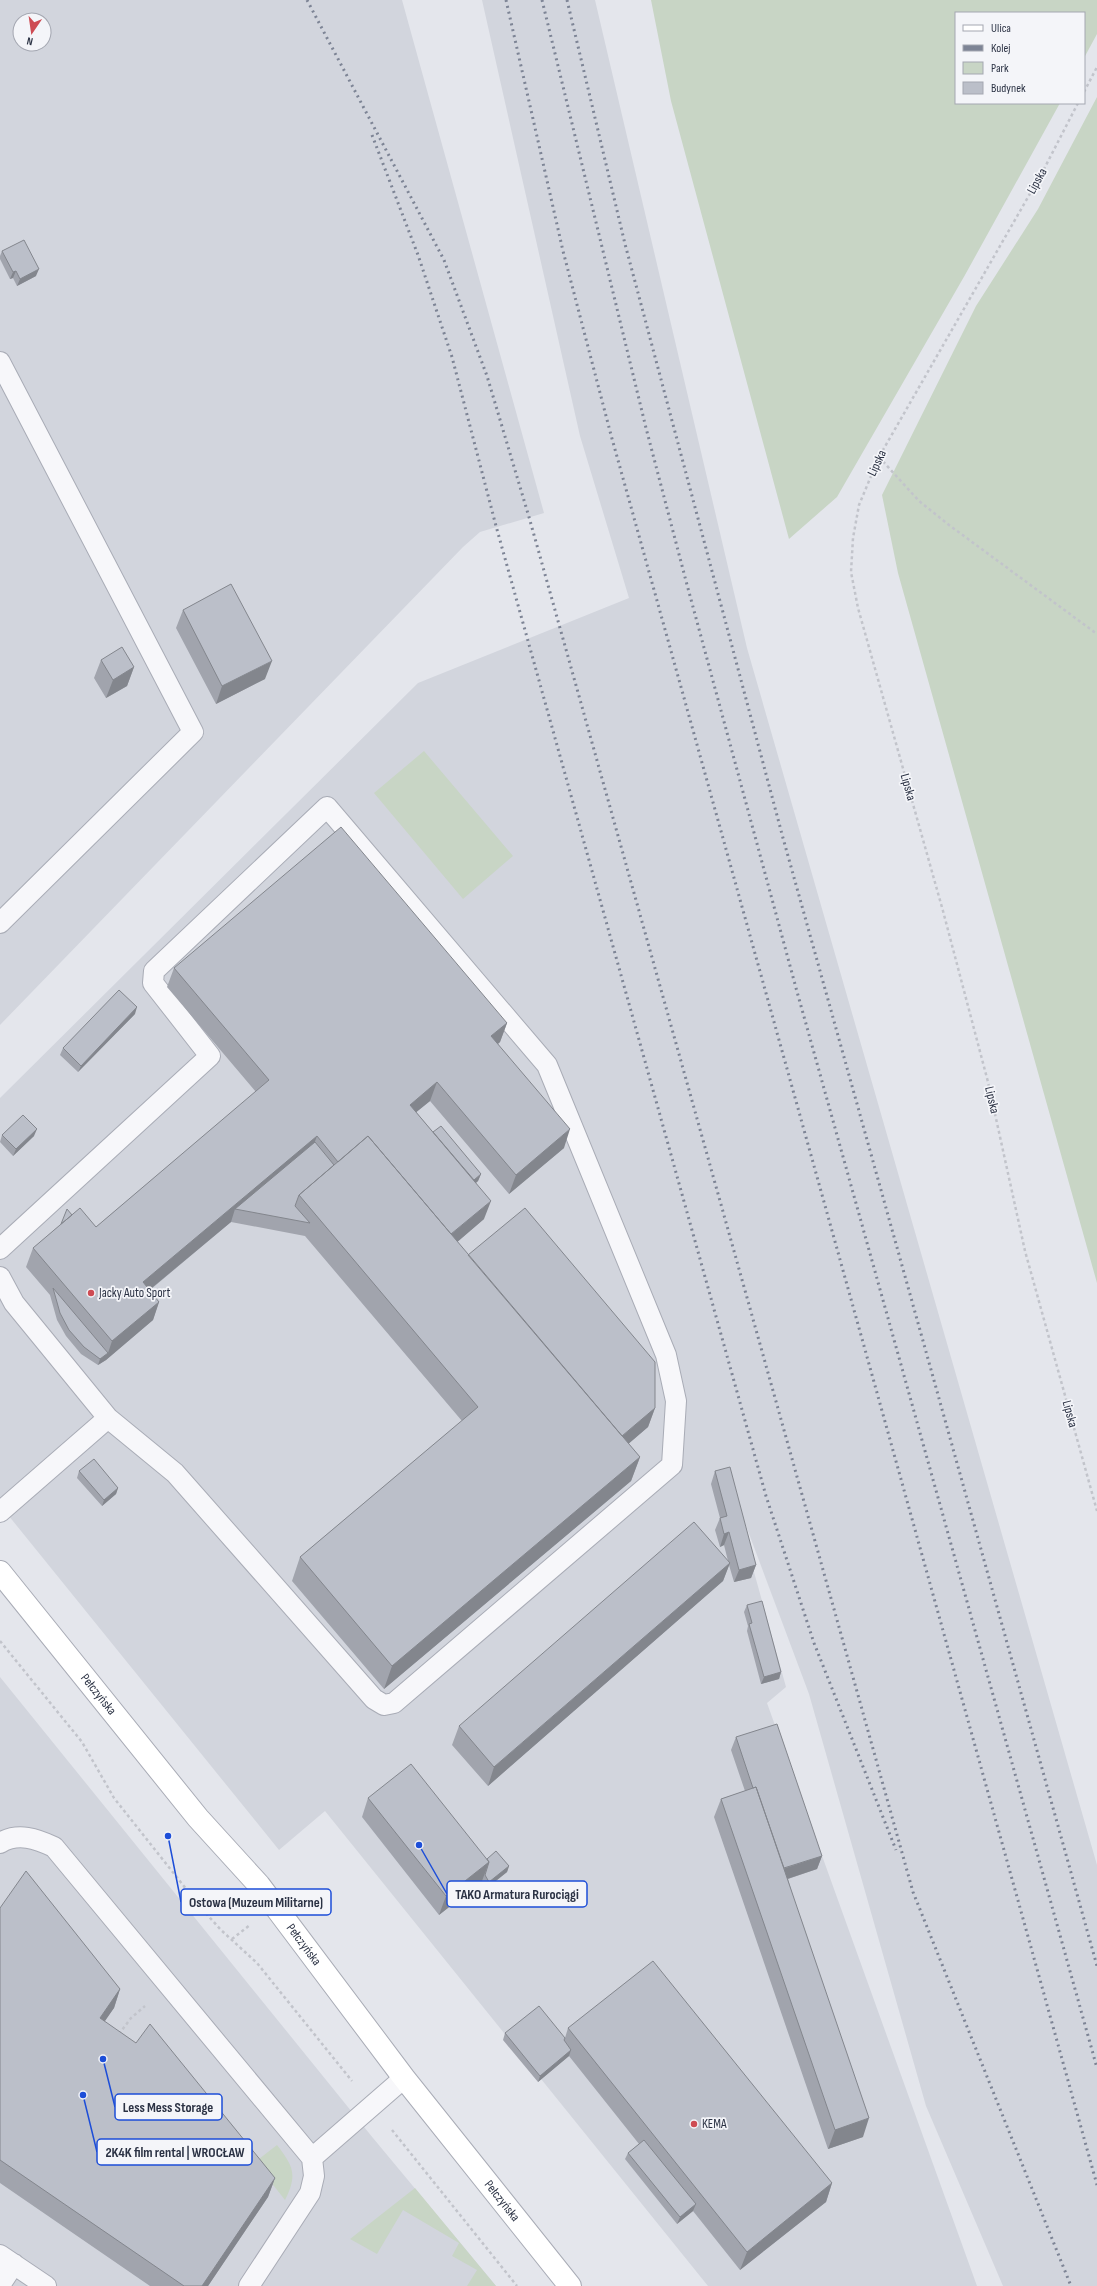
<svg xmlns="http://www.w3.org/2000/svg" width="1097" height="2286" font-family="'Sofia Sans Condensed',sans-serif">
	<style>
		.built { fill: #d2d5dd; fill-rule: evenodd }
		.green { fill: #c8d5c5 }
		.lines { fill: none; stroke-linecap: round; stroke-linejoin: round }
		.service-casing { stroke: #a9acb6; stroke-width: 22 }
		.secondary-casing { stroke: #a9acb6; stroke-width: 24 }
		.path { stroke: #c2c4cb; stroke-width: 2.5; stroke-dasharray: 3 3; stroke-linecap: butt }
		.service { stroke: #f7f7fa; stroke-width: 20 }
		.secondary { stroke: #fff; stroke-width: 22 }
		.rail { stroke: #7d8495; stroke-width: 3; stroke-dasharray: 2 4; stroke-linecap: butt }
		.wall { fill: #a1a4ad }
		.shaded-wall { fill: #83868d }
		.building { fill: #bbbfc9; stroke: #83868d }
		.poi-dot { fill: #ce4b53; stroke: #f4f5f9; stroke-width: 1.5 }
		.labels { text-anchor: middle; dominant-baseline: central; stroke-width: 3.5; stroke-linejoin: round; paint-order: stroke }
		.street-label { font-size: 13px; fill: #2b3244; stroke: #f4f5f9 }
		.poi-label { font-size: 13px; fill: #2b3244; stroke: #f4f5f9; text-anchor: start }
		.leader { fill: none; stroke: #1d4ed8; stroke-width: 1.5 }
		.callout-dot { fill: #1d4ed8; stroke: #f4f5f9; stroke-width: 1.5 }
		.callout { fill: #f4f5f9; stroke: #1d4ed8; stroke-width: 1.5 }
		.callout-label { font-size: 14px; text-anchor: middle; font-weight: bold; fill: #2b3244 }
	</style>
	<rect width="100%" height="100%" fill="#e4e6ec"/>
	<path class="built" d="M0,0H402L544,513L480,532L463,547L0,1025ZM20,20H44V44H20Z
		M482,0H595L747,648L1097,1865V2286H1003L926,2106L809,1694L727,1475L786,1687L767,1703L977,2286H708L325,1811L279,1850L0,1505V1098L418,683L629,598L580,436Z
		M0,1677L373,2138L496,2286H0Z"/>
	<path class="green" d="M651,0H1097V34L1084,58V13H956V103H1060L965,275L837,497L789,539L671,101Z
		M1097,97V1283L898,573L882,495L976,306L1038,209Z
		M424,751L513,856L463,899L374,793Z
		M277,2145C293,2166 298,2174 285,2200L255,2162Z
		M415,2188L496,2286H467L477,2270L452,2256L459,2243L403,2210L377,2254L350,2239Z"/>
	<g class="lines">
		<defs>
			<path id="service" d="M0,362L193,732L0,923
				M0,1249L210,1056L153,983L154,971L327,807L547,1065L666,1355L676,1401L672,1465L394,1703L384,1705L374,1699L175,1473L108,1418L14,1303L0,1277
				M0,1512L108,1418
				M0,1843C18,1832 37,1839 54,1847L312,2158L404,2078
				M0,2255L46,2286
				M0,2285L14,2264
				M249,2286L310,2193L314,2176L312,2158"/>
			<g id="secondary">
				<path id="s1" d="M0,1572L198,1818L259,1885L404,2078L570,2286"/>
			</g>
		</defs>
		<use href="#service" class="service-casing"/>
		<use href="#secondary" class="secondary-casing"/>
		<path class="path" d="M1084,92L1097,67
			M1078,103L1043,171L879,457L859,505L853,538L851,572L858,608L943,911L988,1082L1025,1251L1097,1511
			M879,457L919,501L949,525L1097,634
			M0,1641L82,1742L114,1798L202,1909L221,1930L257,1963L352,2081
			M232,1939L250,1925
			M119,2034L131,2018L145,2006
			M392,2130L517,2286"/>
		<use href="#service" class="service"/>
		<use href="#secondary" class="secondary"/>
		<path class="rail" d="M307,0L444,260L487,376L529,517L913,1892L1071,2286
			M506,0L563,251L611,435L1097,2185
			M542,0L646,428L686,581L796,988L1097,2068
			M567,0L625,244L783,838L1097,1966
			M372,135L418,255L452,357L496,526L766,1496L814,1643L896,1850"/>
	</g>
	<path class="wall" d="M2,251L36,276L17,286L13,278L10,279L0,259V256Z
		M183,610L265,679L216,704L176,628Z
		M101,660L134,667L127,686L106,698L94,678Z
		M174,968L507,1023L500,1042L498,1044L564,1148L509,1194L430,1101L416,1112L433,1132L481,1174L478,1181L476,1183L484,1219L457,1242L468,1255L655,1408L648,1427L628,1444L640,1457L631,1481L384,1689L292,1581L300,1557L462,1421L305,1236L231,1222L150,1290L159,1302L153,1320L106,1360L98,1365L81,1354L66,1336L57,1320L50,1295L26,1267L33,1248L72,1215L96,1227L256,1092L167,987Z
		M135,1014L78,1072L60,1055L63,1048Z
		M2,1135L34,1136L13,1156L0,1142Z
		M79,1471L118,1488L116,1494L102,1506L77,1478Z
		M715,1471L756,1565L751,1578L734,1582L729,1565L723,1581L488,1786L452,1745L459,1726L728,1561L724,1545L720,1547L715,1530L720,1518L711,1484Z
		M747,1605L781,1672L779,1679L761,1684L747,1631L748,1626L744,1612Z
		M736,1737L822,1856L817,1869L788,1879L863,2137L828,2149L714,1817L721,1799L745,1791L731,1750Z
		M368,1798L487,1859L509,1866L507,1872L487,1888L482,1881L439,1915L362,1817Z
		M0,1908L120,1989L114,2008L104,2021L275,2178L268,2197L208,2286H150L0,2183Z
		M568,2028L832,2183L826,2202L740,2270L693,2211L677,2224L625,2159L628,2153L639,2144L569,2056L538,2082L503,2040L505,2033L565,2038Z"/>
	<path class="shaded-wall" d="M39,269L36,276L17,286L20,279Z
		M16,271L13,278L10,279L13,272Z
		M272,661L265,679L216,704L222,686Z
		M134,667L127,686L106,698L113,680Z
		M137,1007L135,1014L78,1072L81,1066Z
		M507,1023L500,1042L485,1055L491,1036Z
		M437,1082L430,1101L403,1123L410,1105Z
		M37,1129L34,1136L13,1156L16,1149Z
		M570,1129L564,1148L509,1194L516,1175Z
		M317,1136L310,1155L235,1209L231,1222L136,1301L143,1282Z
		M481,1174L478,1181L463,1194L465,1188Z
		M491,1201L484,1219L441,1256L448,1237Z
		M159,1302L153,1320L106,1360L98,1365L100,1359L108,1353L112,1341Z
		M655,1408L648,1427L612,1458L619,1439Z
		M640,1457L631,1481L384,1689L392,1666Z
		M118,1488L116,1494L102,1506L104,1500Z
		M729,1532L724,1545L720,1547L724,1534Z
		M730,1563L723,1581L488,1786L494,1767Z
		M756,1565L751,1578L734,1582L739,1570Z
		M781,1672L779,1679L761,1684L764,1677Z
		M822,1856L817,1869L775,1883L780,1870Z
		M489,1862L482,1881L439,1915L446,1896Z
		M509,1866L507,1872L487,1888L489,1882Z
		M120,1989L114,2008L94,2037L100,2018Z
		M571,2050L569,2056L538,2082L540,2076Z
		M869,2118L863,2137L828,2149L835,2130Z
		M275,2178L268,2197L208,2286H202Z
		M832,2183L826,2202L740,2270L747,2252Z
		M696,2204L693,2211L677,2224L680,2217Z"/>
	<path class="building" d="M24,240L39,269L20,279L16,271L13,272L2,251Z
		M231,584L272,661L222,686L183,610Z
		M122,647L134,667L113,680L101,660Z
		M341,827L507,1023L491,1036L570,1129L516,1175L437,1082L410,1105L491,1201L451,1234L368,1136L338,1162L317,1136L143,1282L159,1302L112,1341L33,1248L80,1208L96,1227L269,1080L174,968Z
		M119,990L137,1007L81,1066L63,1048Z
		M23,1115L37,1129L16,1149L2,1135Z
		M441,1126L481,1174L474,1180L433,1132Z
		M368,1136L640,1457L392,1666L300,1557L478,1407L299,1195Z
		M315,1142L334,1165L299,1195L295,1206L310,1223L235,1209Z
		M525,1208L655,1362V1408L622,1436L468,1255Z
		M67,1209L72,1215L61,1224Z
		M53,1288L108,1353L100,1359L84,1347L69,1330L60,1313Z
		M94,1459L118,1488L104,1500L79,1471Z
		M730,1467L756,1565L739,1570L729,1532L724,1534L720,1518L727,1516L715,1471Z
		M694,1522L730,1563L494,1767L459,1726Z
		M762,1601L781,1672L764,1677L749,1624L752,1623L747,1605Z
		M777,1724L822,1856L784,1868L756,1787L753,1788L736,1737Z
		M411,1764L489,1862L446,1896L368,1798Z
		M756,1787L869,2118L835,2130L721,1799Z
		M496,1851L509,1866L489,1882L485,1875L489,1862L487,1859Z
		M26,1871L120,1989L100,2018L136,2043L150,2024L275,2178L202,2286H184L0,2160V1908Z
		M653,1961L832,2183L747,2252L568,2028Z
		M539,2006L565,2038L564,2040L571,2050L540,2076L505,2033Z
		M644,2140L696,2204L680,2217L628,2153Z"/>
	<g class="poi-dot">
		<circle cx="91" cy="1293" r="4"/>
		<circle cx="694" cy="2124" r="4"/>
	</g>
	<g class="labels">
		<g class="street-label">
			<text transform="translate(1037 181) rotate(-61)">Lipska</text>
			<text transform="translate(877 463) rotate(-65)">Lipska</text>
			<text transform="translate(908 787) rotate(74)">Lipska</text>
			<text transform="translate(992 1100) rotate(77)">Lipska</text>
			<text transform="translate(1070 1414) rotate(75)">Lipska</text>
			<text stroke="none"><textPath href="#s1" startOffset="157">Pełczyńska</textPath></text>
			<text stroke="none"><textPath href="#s1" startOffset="481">Pełczyńska</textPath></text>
			<text stroke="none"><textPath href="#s1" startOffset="805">Pełczyńska</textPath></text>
		</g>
		<g class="poi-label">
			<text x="99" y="1293">Jacky Auto Sport</text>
			<text x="702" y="2124">KEMA</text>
		</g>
	</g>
	<path class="leader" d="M419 1845L447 1894M168 1836L181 1902M103 2059L115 2107M83 2095L97 2152"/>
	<g class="callout-dot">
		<circle cx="419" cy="1845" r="4"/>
		<circle cx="168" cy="1836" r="4"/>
		<circle cx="103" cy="2059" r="4"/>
		<circle cx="83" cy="2095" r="4"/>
	</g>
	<g class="callout">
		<rect x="447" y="1881" width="140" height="26" rx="4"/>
		<rect x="181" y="1889" width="150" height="26" rx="4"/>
		<rect x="115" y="2094" width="107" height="26" rx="4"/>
		<rect x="97" y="2139" width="155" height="26" rx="4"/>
	</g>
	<g class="callout-label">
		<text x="517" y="1899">TAKO Armatura Rurociągi</text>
		<text x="256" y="1907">Ostowa (Muzeum Militarne)</text>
		<text x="168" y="2112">Less Mess Storage</text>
		<text x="175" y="2157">2K4K film rental | WROCŁAW</text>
	</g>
	<rect x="955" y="12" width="130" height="92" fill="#f4f5f9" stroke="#a4a7b1"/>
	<rect x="963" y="25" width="20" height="6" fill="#ffffff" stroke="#a4a7b1"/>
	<text x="991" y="32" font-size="12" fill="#2b3244">Ulica</text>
	<rect x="963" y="45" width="20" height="6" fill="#7d8495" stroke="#a4a7b1"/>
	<text x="991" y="52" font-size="12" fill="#2b3244">Kolej</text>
	<rect x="963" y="62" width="20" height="12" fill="#c8d5c5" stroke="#a4a7b1"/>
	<text x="991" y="72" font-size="12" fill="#2b3244">Park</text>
	<rect x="963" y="82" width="20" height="12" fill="#bbbfc9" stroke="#a4a7b1"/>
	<text x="991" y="92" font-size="12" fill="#2b3244">Budynek</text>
	<g transform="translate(32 32) rotate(193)"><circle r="19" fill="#f4f5f9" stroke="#a4a7b1"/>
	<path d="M0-3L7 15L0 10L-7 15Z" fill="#ce4b53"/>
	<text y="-6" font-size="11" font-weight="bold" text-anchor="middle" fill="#2b3244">N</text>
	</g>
</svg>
